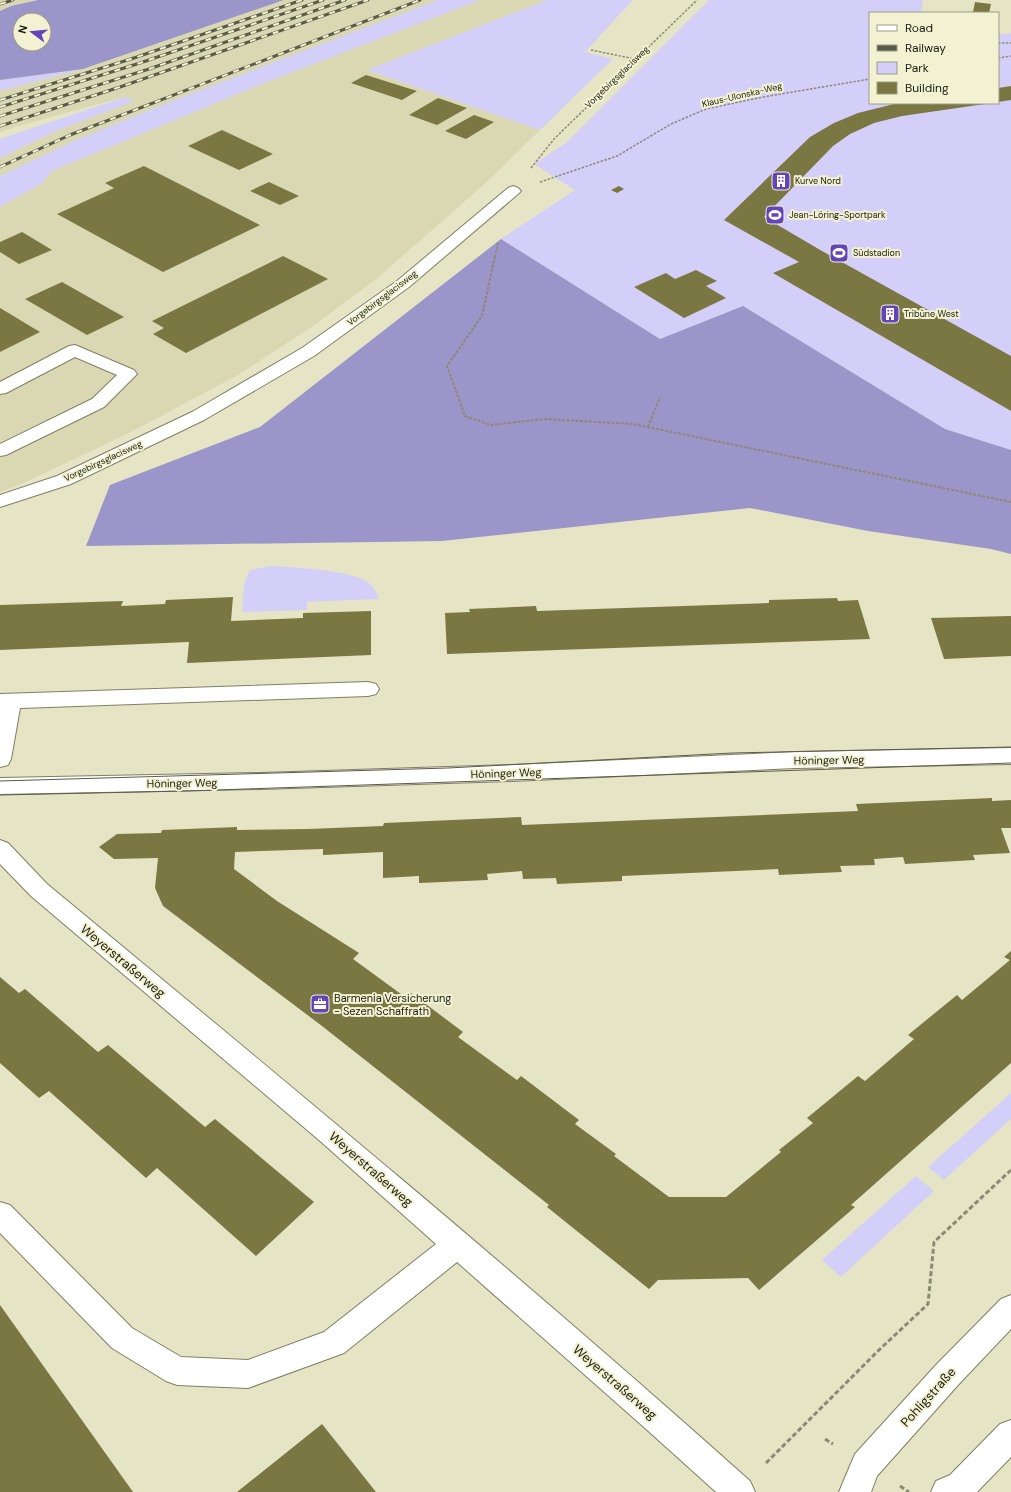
<svg xmlns="http://www.w3.org/2000/svg" width="1011" height="1492" font-family="'DM Sans',sans-serif">
	<style>
		.built { fill: #d9d8b2 }
		.green { fill: #d4cff8 }
		.forest { fill: #9c95c9; fill-rule: evenodd }
		.building { fill: #7a7742 }
		.lines { fill: none; stroke-linecap: round; stroke-linejoin: round }
		.minor-casing { stroke: #807f63; stroke-width: 2 }
		.major-casing { stroke: #807f63; stroke-width: 2 }
		.path-far2 { stroke: #8b8a74; stroke-width: 1.5; stroke-dasharray: 2.5 1.5; stroke-linecap: butt }
		.path-far1 { stroke: #8b8a74; stroke-width: 2; stroke-dasharray: 3 1.5; stroke-linecap: butt }
		.path { stroke: #8b8a74; stroke-width: 3; stroke-dasharray: 5 2.5; stroke-linecap: butt }
		.minor { fill: #fff; fill-rule: evenodd }
		.major { fill: #fff; fill-rule: evenodd }
		.tram { stroke: #5c5b4a; stroke-width: 1 }
		.rail-casing { stroke: #5c5b4a; stroke-width: 3 }
		.rail { stroke: #f2f2d2; stroke-width: 2; stroke-dasharray: 6; stroke-linecap: butt }
		.labels { text-anchor: middle; dominant-baseline: central; stroke-width: 4; stroke-linejoin: round; paint-order: stroke }
		.far-street-label { font-size: 9px; fill: #1c1b10; stroke: #f2f2d2 }
		.far-poi-label { font-size: 9px; fill: #1c1b10; stroke: #f2f2d2; text-anchor: start }
		.street-label { font-size: 11px; fill: #1c1b10; stroke: #f2f2d2 }
		.poi-label { font-size: 11px; fill: #1c1b10; stroke: #f2f2d2; text-anchor: start }
		.near-street-label { font-size: 13px; fill: #1c1b10; stroke: #f2f2d2 }
	</style>
	<rect width="100%" height="100%" fill="#e5e5c5"/>
	<path class="built" d="M0,0H38L11,6L0,11Z
		M284,0H547L367,70L540,130L489,180L375,280L313,326L238,375L133,431L26,482L0,492V158L56,131L133,101L125,97L18,126L0,132V91L83,69Z"/>
	<path class="green" d="M438,0H480L262,84L52,171L41,184L0,207V176L76,140L172,101Z
		M547,0H633L585,52L613,59L540,130L367,70Z
		M709,0H923L921,13H870V103H998V35L1011,33V450L945,429L743,306L660,339L501,239L575,190L534,164L566,143Z
		M83,69L0,91V80Z
		M125,97L134,101L56,131L0,158V139Z
		M270,566C291,567 353,570 369,583C374,587 377,593 379,599L307,602V610L242,612L244,584L250,570Z
		M1011,1093V1119L944,1180L928,1167Z
		M916,1176L934,1191L841,1277L822,1260Z"/>
	<path class="forest" d="M38,0H284L83,69L0,80V11L11,6ZM20,20H44V44H20Z
		M501,239L660,339L743,306L945,429L1011,450V554L991,549L868,531L750,508L442,541L86,546L110,485L260,427Z"/>
	<path class="building" d="M975,2L991,4L989,13L973,12Z
		M366,75L417,91L402,100L351,83Z
		M1011,86V100L998,102V88Z
		M438,98L467,108L437,125L409,115Z
		M898,103L985,104L902,116L874,123L850,134L833,146L764,217L822,251L1011,356V411L773,273L799,262L724,220L810,137L834,123L858,113Z
		M474,115L494,122L466,139L445,131Z
		M222,130L273,154L239,170L188,146Z
		M144,166L260,225L163,272L57,214L114,188L105,183Z
		M269,182L299,196L280,205L250,191Z
		M619,186L624,189L617,193L611,190Z
		M22,232L52,250L19,264L0,252V242Z
		M283,256L328,279L186,353L153,334L164,328L152,321Z
		M696,270L717,281L706,286L726,298L684,318L634,287L666,273L675,279Z
		M62,282L124,317L87,335L25,299Z
		M0,308L40,332L0,352Z
		M233,597L231,621L303,618V613L371,611V655L187,663L189,642L0,650V605L123,601L121,606L165,604L166,600Z
		M837,598L838,601L858,600L870,639L447,654L445,613L470,612L469,609L536,606L537,611L769,603V600Z
		M1011,616V656L944,659L931,618Z
		M992,798V801L1011,800V828H1001L1010,853L973,855L975,860L905,864L903,857L874,859L875,865L840,866L842,872L779,875L778,869L622,876V881L557,884L556,878L523,879L522,871L487,874L488,880L419,883V876L383,878V852L323,855V849L235,852L234,869L277,901L359,953L353,959L405,997L411,993L463,1032L458,1037L517,1080L521,1076L579,1120L575,1124L616,1154L614,1156L669,1197H726L781,1152L779,1150L813,1123L807,1118L858,1076L865,1081L914,1039L908,1035L957,995L962,1000L1010,960L1004,957L1011,951V1063L851,1205L855,1207L759,1290L748,1278L658,1280L649,1289L547,1207L549,1205L322,1026L163,906L155,888L158,858L114,859L99,847L117,834L161,833L162,830L237,827V830L308,829L383,826L384,823L521,817L522,825L858,811L856,804Z
		M0,977L19,993L25,989L98,1052L108,1045L205,1127L215,1119L314,1202L256,1256L157,1168L146,1178L49,1091L39,1098L0,1063Z
		M0,1305L133,1492H0Z
		M322,1424L376,1492H237Z"/>
	<g class="lines">
		<defs>
			<path id="minor" d="M513,186L518,188L521,191L518,194L409,287L314,356L204,420L71,484L0,507V495L57,476L192,412L302,348L397,281L508,188Z
				M75,345L134,370L137,374L104,407L6,455L0,456V444L92,399L117,375L75,357L6,393L0,394V382L69,346Z
				M368,682L376,684L379,689L376,694L368,696L20,708L11,759L8,765L0,767V694Z
				M1011,748V764L795,768L512,781L261,789L0,794V778L261,773L512,765L795,752Z
				M0,840L8,843L47,884C284,1080 521,1276 750,1481L755,1492H716L645,1428L457,1262L344,1353L248,1388L177,1385L166,1381L112,1348L0,1233V1202L10,1205L132,1328L181,1357L248,1360L324,1332L436,1244L319,1140L31,896L0,864Z"/>
			<path id="major" d="M1011,1295V1329L958,1385L877,1476L871,1492H839L855,1454L936,1365L1001,1299Z
				M1011,1420V1457L977,1492H931L936,1481L950,1475L1000,1424Z"/>
		</defs>
		<use href="#minor" class="minor-casing"/>
		<use href="#major" class="major-casing"/>
		<path class="path-far2" d="M998,43H1011
			M591,50L635,59
			M998,58L1011,56
			M531,168L554,139L697,0
			M540,182L617,156L671,124L706,109L763,97L870,79
			M495,257L498,242"/>
		<path class="path-far1" d="M495,256L482,316L447,366L465,416L491,425L544,419L633,424L1011,502
			M648,427L660,397"/>
		<path class="path" d="M825,1439L833,1444
			M766,1463L879,1350L928,1304L934,1242L1011,1170
			M900,1486L909,1492"/>
		<use href="#minor" class="minor"/>
		<use href="#major" class="major"/>
		<path class="tram" d="M0,781L448,768L732,753L1011,747
			M0,795L187,791L1011,763"/>
		<defs>
			<path id="rail" d="M0,4L13,0
				M0,100L134,58L302,0
				M0,107L140,63L323,0
				M0,116L149,69L345,0
				M0,126L120,87L368,0
				M0,167L70,135L420,0"/>
		</defs>
		<use href="#rail" class="rail-casing"/>
		<use href="#rail" class="rail"/>
	</g>
	<defs>
		<symbol id="building-square" viewBox="-11 -11 22 22"><rect x="-9" y="-9" width="18" height="18" rx="4" fill="#6444bd" stroke="#f2f2d2"/><path d="M-4-6H4V6H1V3H-1V6H-4ZM-2.5-4.3h1.7v1.8h-1.7ZM.8-4.3h1.7v1.8H.8ZM-2.5-1h1.7V.8h-1.7ZM.8-1h1.7V.8H.8Z" fill="#fff"/></symbol>
		<symbol id="stadium-square" viewBox="-11 -11 22 22"><rect x="-9" y="-9" width="18" height="18" rx="4" fill="#6444bd" stroke="#f2f2d2"/><path d="M0-5a6.5 5 0 1 0 0 10a6.5 5 0 1 0 0-10ZM-3.5-1.8h7v3.6h-7Z" fill="#fff"/></symbol>
		<symbol id="office-square" viewBox="-11 -11 22 22"><rect x="-9" y="-9" width="18" height="18" rx="4" fill="#6444bd" stroke="#f2f2d2"/><path d="M-6-3h4V-5.5h4V-3h4V5H-6ZM-1-4.5V-3h2v-1.5ZM-6 0V1H6V0Z" fill="#fff"/></symbol>
	</defs>
	<g fill-rule="evenodd">
		<use href="#building-square" x="770" y="170" width="22" height="22"/>
		<use href="#stadium-square" x="764" y="204" width="22" height="22"/>
		<use href="#stadium-square" x="828" y="242" width="22" height="22"/>
		<use href="#building-square" x="879" y="303" width="22" height="22"/>
		<use href="#office-square" x="309" y="993" width="22" height="22"/>
	</g>
	<g class="labels">
		<g class="far-street-label">
			<text transform="translate(617 77) rotate(-44)">Vorgebirgsglacisweg</text>
			<text transform="translate(742 95) rotate(-13)">Klaus-Ulonska-Weg</text>
			<text transform="translate(382 298) rotate(-37)">Vorgebirgsglacisweg</text>
			<text transform="translate(103 461) rotate(-25)">Vorgebirgsglacisweg</text>
		</g>
		<g class="far-poi-label">
			<text x="795" y="181">Kurve Nord</text>
			<text x="789" y="215">Jean-Löring-Sportpark</text>
			<text x="853" y="253">Südstadion</text>
			<text x="904" y="314">Tribüne West</text>
		</g>
		<g class="street-label">
			<text transform="translate(829 760) rotate(-1)">Höninger Weg</text>
			<text transform="translate(506 773) rotate(-2)">Höninger Weg</text>
			<text transform="translate(182 783) rotate(-1)">Höninger Weg</text>
		</g>
		<g class="poi-label">
			<text x="334" y="998">Barmenia Versicherung<tspan x="334" dy="13">- Sezen Schaffrath</tspan></text>
		</g>
		<g class="near-street-label">
			<text transform="translate(123 961) rotate(40)">Weyerstraßerweg</text>
			<text transform="translate(371 1169) rotate(41)">Weyerstraßerweg</text>
			<text transform="translate(615 1382) rotate(41)">Weyerstraßerweg</text>
			<text transform="translate(928 1397) rotate(-48)">Pohligstraße</text>
		</g>
	</g>
	<rect x="869" y="12" width="130" height="92" fill="#f2f2d2" stroke="#9c9c84"/>
	<rect x="877" y="25" width="20" height="6" fill="#ffffff" stroke="#9c9c84"/>
	<text x="905" y="32" font-size="12" fill="#1c1b10">Road</text>
	<rect x="877" y="45" width="20" height="6" fill="#5c5b4a" stroke="#9c9c84"/>
	<text x="905" y="52" font-size="12" fill="#1c1b10">Railway</text>
	<rect x="877" y="62" width="20" height="12" fill="#d4cff8" stroke="#9c9c84"/>
	<text x="905" y="72" font-size="12" fill="#1c1b10">Park</text>
	<rect x="877" y="82" width="20" height="12" fill="#7a7742" stroke="#9c9c84"/>
	<text x="905" y="92" font-size="12" fill="#1c1b10">Building</text>
	<g transform="translate(32 32) rotate(286)"><circle r="19" fill="#f2f2d2" stroke="#9c9c84"/>
	<path d="M0-3L7 15L0 10L-7 15Z" fill="#6444bd"/>
	<text y="-6" font-size="11" font-weight="bold" text-anchor="middle" fill="#1c1b10">N</text>
	</g>
</svg>
